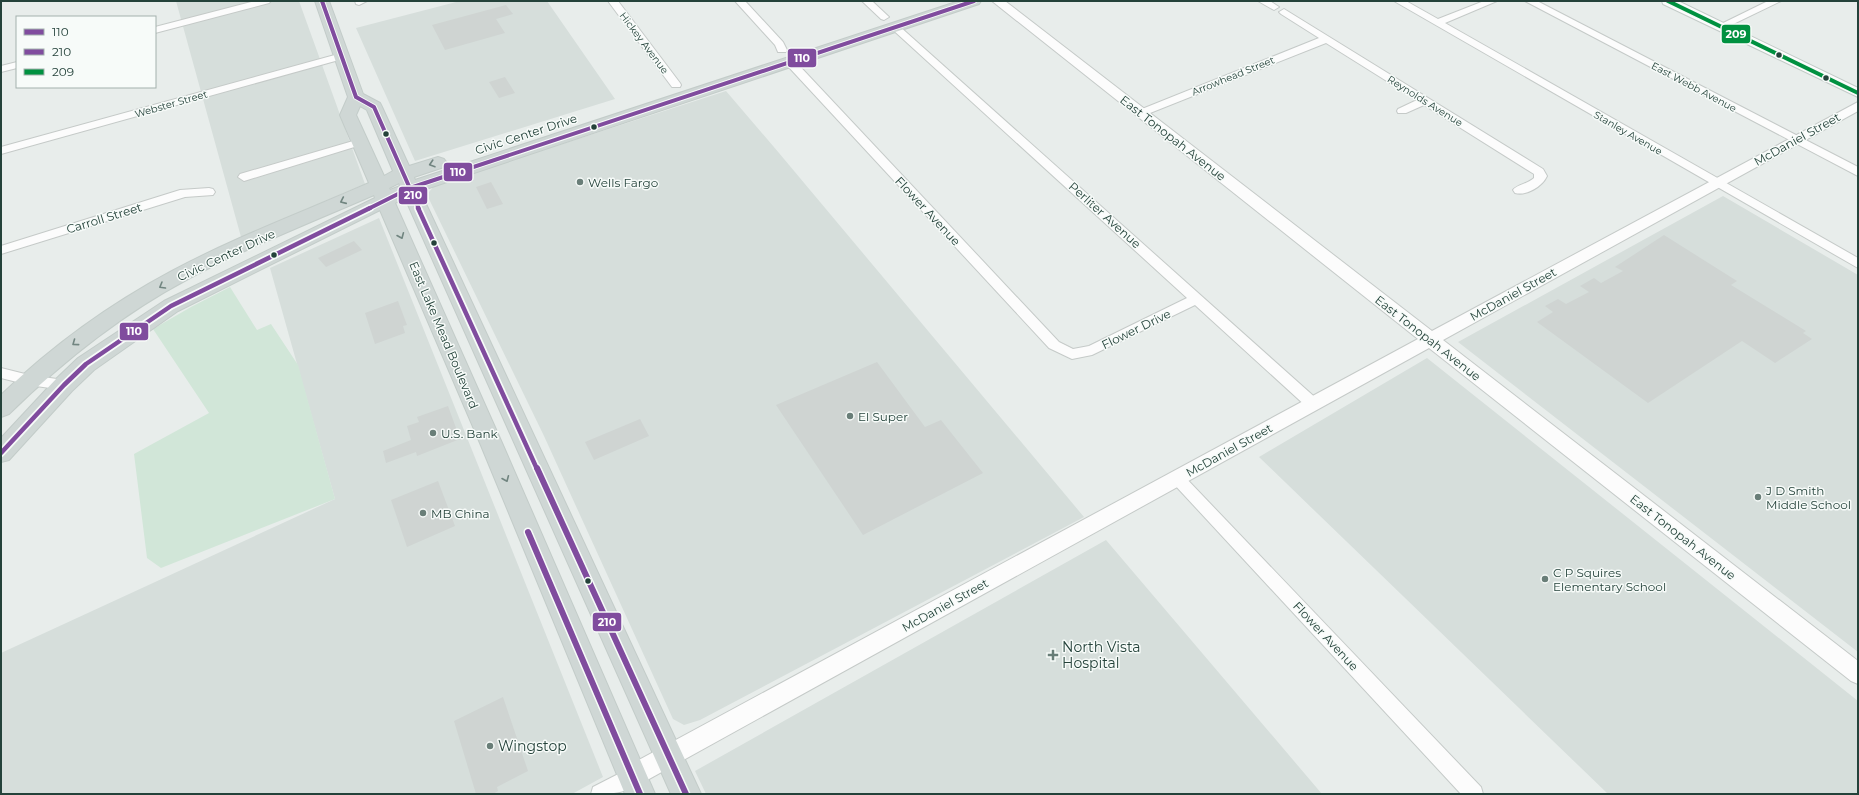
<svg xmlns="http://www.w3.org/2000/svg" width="1859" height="795" font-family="Montserrat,sans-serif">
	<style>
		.built { fill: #d6dedb }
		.green { fill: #d1e6d8 }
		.building { fill: #cfd4d2 }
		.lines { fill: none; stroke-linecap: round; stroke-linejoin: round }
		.minor-casing { stroke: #c5cac8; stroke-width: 2 }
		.tertiary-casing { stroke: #c5cac8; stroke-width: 2 }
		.secondary-casing { stroke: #c3cbc8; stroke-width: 2 }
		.primary-casing { stroke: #c3ccc9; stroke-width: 2 }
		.minor { fill: #fcfcfc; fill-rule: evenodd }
		.tertiary { fill: #fcfcfc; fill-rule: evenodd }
		.secondary { fill: #fcfcfc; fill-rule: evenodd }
		.primary { fill: #cfd7d5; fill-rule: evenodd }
		.bus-1-far1-casing { stroke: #f7fbf9; stroke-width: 6 }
		.bus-1-casing { stroke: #f7fbf9; stroke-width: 8 }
		.bus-2-far2-casing { stroke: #f7fbf9; stroke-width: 6 }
		.bus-2-far1-casing { stroke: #f7fbf9; stroke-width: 8 }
		.bus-2-casing { stroke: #f7fbf9; stroke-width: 9 }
		.bus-3-casing { stroke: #f7fbf9; stroke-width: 6 }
		.bus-1-far1 { stroke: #804c9e; stroke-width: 4 }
		.bus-1 { stroke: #804c9e; stroke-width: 4.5 }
		.bus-2-far2 { stroke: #804c9e; stroke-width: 4 }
		.bus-2-far1 { stroke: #804c9e; stroke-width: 4.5 }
		.bus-2 { stroke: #804c9e; stroke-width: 6 }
		.bus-3 { stroke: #009140; stroke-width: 4 }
		.oneway { stroke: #718580 }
		.bus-dot { fill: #24423a; stroke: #f7fbf9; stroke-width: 1.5 }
		.poi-dot { fill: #697e78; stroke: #f7fbf9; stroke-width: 1.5 }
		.labels { text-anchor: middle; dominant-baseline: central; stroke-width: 3; stroke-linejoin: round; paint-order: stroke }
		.far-street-label { font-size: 10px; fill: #24423a; stroke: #f7fbf9 }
		.street-label { font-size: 12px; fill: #24423a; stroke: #f7fbf9 }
		.poi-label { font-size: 12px; fill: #24423a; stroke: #f7fbf9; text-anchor: start }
		.near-poi-label { font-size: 14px; fill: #24423a; stroke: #f7fbf9; text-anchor: start }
		.line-badge { stroke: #f7fbf9; stroke-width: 1.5 }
		.badge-label { font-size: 11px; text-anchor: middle; font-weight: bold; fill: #fff }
	</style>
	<rect width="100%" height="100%" fill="#e8edeb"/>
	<path class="built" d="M176,1H299L365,184L241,237Z
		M460,1H547L615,99L415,161L356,28Z
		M726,91L779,153L774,155L779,153L1084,517L700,720L684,725L673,719L544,436L429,199V192L434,186L460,177Z
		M1723,196L1858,275V652L1458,342Z
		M379,218L603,777L572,794H1V653L335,499L270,268Z
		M1427,358L1858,701V794H1608L1259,457Z
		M1106,540L1322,794H706L695,771Z"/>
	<path class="green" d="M230,287L257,330L271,324L298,365L335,499L161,568L147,558L134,454L209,413L153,329L191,307Z"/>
	<path class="building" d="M506,5L513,14L496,19L505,33L445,50L432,25Z
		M505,77L515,93L499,98L489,82Z
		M491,182L503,204L487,209L476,187Z
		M1664,235L1737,281L1731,285L1806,331L1803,333L1812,339L1775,363L1742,341L1648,403L1537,322L1553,312L1545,306L1558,299L1566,304L1589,292L1580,286L1594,278L1601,283L1623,271L1615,267Z
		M354,241L362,250L326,267L318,258Z
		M398,301L407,325L403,326L405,333L375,344L365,313Z
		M877,362L925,427L941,420L983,473L863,535L776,405Z
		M448,406L460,439L417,456L416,452L386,463L383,451L411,440L407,426L419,422L417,417Z
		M640,419L649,436L594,460L585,442Z
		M438,481L455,526L407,547L391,500Z
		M503,697L528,771L497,787L498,791L493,794H476L454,721Z"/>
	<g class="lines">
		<defs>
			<path id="minor" d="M255,1H271L269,3L155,33V27Z
				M355,1H367L359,5L356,4Z
				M608,1H618L680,83L681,85L680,87H672Z
				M735,1H745L783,42L787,50L786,52H778L775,45Z
				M862,1H872L889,17L884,20L881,19Z
				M1258,1H1270L1279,7L1274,10Z
				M1394,1H1406L1438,19L1484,1H1497L1445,23L1858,258V268Z
				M1525,1H1537L1858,167V176Z
				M1768,1H1781L1723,29H1717L1715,27Z
				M1284,9L1543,169L1547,176C1542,187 1526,196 1515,193L1513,190C1518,184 1528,184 1534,178V174L1424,105L1406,113H1398L1397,111L1398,109L1417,100L1326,43L1145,115H1137L1136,113L1137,111L1319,38L1281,14L1279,12Z
				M895,24L898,25L1318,400L1320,404L1318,408L1313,409L1308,408L1195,305L1092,355L1072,359L1049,348L785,63L784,61L785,59H793L1059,342L1073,349L1089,346L1187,298L892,29L890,27Z
				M342,53L346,54L347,56L346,58L1,154V147Z
				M17,62V68L1,72V66Z
				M360,139L364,140L366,142L364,144L244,181L238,177L240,174Z
				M209,188L213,189L215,192L213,195L185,197L1,254V246L180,190Z
				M1,368L29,375L64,380L69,381L71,385L69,389L64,390L29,385L1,378Z
				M1177,472L1182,474L1481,787L1483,794H1461L1172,482L1170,478L1172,474Z
				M632,767L638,770L641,776C633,795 608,794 591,794L593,787Z"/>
			<path id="tertiary" d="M992,1H1005L1432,331L1858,102V111L1443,340L1858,661V684L1851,681L1429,348L640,784L632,787L624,784L621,776L624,768L1418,339Z"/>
			<path id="secondary" d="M1662,1H1678L1858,88V97L1663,4Z"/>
			<path id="primary" d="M315,1H329L363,94L380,103L382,107L409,166L438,157L444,159L447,163L444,167L414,177L415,180L959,1H981L979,4L420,191L701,794H671L405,198L395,203L502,443L655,794H625L480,443L380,210L178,311L94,370L72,391L9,460L1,462V438L56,379L78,358L164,301L375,198L374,195C312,222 248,247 188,279C122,314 62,362 9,414L1,417V395C52,346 110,304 172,271C235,237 303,212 369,183L340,115L348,97ZM360,106L367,110L393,171L384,176L356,115ZM399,183L400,186L390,190L389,188Z"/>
		</defs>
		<use href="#minor" class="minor-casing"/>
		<use href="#tertiary" class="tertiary-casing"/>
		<use href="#secondary" class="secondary-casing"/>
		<use href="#primary" class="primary-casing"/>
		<use href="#minor" class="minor"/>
		<use href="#tertiary" class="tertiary"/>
		<use href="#secondary" class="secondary"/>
		<use href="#primary" class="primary"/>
		<defs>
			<path id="bus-1-far1" d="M368,209L410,188L974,1"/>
			<path id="bus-1" d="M1,453L64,385L86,364L171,306L370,208"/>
			<path id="bus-2-far2" d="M322,1L356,97L374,107L419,209"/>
			<path id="bus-2-far1" d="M418,208L537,469"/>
			<path id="bus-2" d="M537,468L686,794
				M528,532L640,794"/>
			<path id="bus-3" d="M1668,1L1858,93"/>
		</defs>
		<use href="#bus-1-far1" class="bus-1-far1-casing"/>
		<use href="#bus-1" class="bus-1-casing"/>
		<use href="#bus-2-far2" class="bus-2-far2-casing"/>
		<use href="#bus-2-far1" class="bus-2-far1-casing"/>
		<use href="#bus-2" class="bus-2-casing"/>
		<use href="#bus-3" class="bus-3-casing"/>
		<use href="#bus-1-far1" class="bus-1-far1"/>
		<use href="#bus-1" class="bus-1"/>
		<use href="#bus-2-far2" class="bus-2-far2"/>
		<use href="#bus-2-far1" class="bus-2-far1"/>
		<use href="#bus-2" class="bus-2"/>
		<use href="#bus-3" class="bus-3"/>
	</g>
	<defs><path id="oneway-chevron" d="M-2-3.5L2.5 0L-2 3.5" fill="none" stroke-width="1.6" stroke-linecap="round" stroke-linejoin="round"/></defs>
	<g class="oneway">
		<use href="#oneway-chevron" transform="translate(432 164) rotate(162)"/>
		<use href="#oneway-chevron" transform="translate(343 201) rotate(156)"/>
		<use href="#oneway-chevron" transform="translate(401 236) rotate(67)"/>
		<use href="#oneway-chevron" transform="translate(162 286) rotate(150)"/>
		<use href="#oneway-chevron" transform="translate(75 343) rotate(144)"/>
		<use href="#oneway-chevron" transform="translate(506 479) rotate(67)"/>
	</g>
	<g class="bus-dot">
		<circle cx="1779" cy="55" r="3.5"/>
		<circle cx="1826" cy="78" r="3.5"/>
		<circle cx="594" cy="127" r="3.5"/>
		<circle cx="386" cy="134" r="3.5"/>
		<circle cx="434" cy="243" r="3.5"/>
		<circle cx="274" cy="255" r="3.5"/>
		<circle cx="588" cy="581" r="3.5"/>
	</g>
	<g class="poi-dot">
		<circle cx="580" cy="182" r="4"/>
		<circle cx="850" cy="416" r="4"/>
		<circle cx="433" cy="433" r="4"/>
		<circle cx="1758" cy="497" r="4"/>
		<circle cx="423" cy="513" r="4"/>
		<circle cx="1545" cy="579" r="4"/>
		<path d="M1051 649h4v4h4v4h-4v4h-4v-4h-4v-4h4z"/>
		<circle cx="490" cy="746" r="4"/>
	</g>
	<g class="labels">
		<g class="far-street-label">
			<text transform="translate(644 43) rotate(53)">Hickey Avenue</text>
			<text transform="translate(1233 76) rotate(-22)">Arrowhead Street</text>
			<text transform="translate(1694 87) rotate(28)">East Webb Avenue</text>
			<text transform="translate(1425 101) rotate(32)">Reynolds Avenue</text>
			<text transform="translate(171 104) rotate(-16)">Webster Street</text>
			<text transform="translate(1628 133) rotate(30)">Stanley Avenue</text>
		</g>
		<g class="street-label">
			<text transform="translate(526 134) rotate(-18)">Civic Center Drive</text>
			<text transform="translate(1173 138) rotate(38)">East Tonopah Avenue</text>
			<text transform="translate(1797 139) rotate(-29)">McDaniel Street</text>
			<text transform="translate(928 211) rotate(47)">Flower Avenue</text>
			<text transform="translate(1105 215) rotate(42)">Perliter Avenue</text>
			<text transform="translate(104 218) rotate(-17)">Carroll Street</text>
			<text transform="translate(226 255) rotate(-25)">Civic Center Drive</text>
			<text transform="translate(1513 294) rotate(-29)">McDaniel Street</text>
			<text transform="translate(1136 329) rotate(-26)">Flower Drive</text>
			<text transform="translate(444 335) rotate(67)">East Lake Mead Boulevard</text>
			<text transform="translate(1428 338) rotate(38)">East Tonopah Avenue</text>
			<text transform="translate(1229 450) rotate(-29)">McDaniel Street</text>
			<text transform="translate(1683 537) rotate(38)">East Tonopah Avenue</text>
			<text transform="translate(945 605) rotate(-29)">McDaniel Street</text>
			<text transform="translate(1326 636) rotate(47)">Flower Avenue</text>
		</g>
		<g class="poi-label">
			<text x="588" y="182">Wells Fargo</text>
			<text x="858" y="416">El Super</text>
			<text x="441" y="433">U.S. Bank</text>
			<text x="1766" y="490">J D Smith<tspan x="1766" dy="14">Middle School</tspan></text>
			<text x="431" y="513">MB China</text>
			<text x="1553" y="572">C P Squires<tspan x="1553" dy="14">Elementary School</tspan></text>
		</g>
		<g class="near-poi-label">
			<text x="1062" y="647">North Vista<tspan x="1062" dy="16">Hospital</tspan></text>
			<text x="498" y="746">Wingstop</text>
		</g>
	</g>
	<g class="line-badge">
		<rect x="1721" y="24" width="30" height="20" rx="4" fill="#009140"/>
		<rect x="787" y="48" width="30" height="20" rx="4" fill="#804c9e"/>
		<rect x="443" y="162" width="30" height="20" rx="4" fill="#804c9e"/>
		<rect x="398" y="186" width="30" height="19" rx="4" fill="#804c9e"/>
		<rect x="119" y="322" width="30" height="19" rx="4" fill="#804c9e"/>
		<rect x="592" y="612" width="30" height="20" rx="4" fill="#804c9e"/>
	</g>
	<g class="badge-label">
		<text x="1736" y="38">209</text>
		<text x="802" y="62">110</text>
		<text x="458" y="176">110</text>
		<text x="413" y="199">210</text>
		<text x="134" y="335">110</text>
		<text x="607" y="626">210</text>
	</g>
	<rect width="1859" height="795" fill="none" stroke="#24423a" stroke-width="4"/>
	<rect x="16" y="16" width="140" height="72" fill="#f7fbf9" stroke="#a3b1ad"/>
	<rect x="24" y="29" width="20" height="6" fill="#804c9e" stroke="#a3b1ad"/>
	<text x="52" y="36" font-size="12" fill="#24423a">110</text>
	<rect x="24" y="49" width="20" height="6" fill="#804c9e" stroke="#a3b1ad"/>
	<text x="52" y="56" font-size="12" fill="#24423a">210</text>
	<rect x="24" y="69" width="20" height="6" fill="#009140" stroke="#a3b1ad"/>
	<text x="52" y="76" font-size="12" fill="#24423a">209</text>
</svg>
